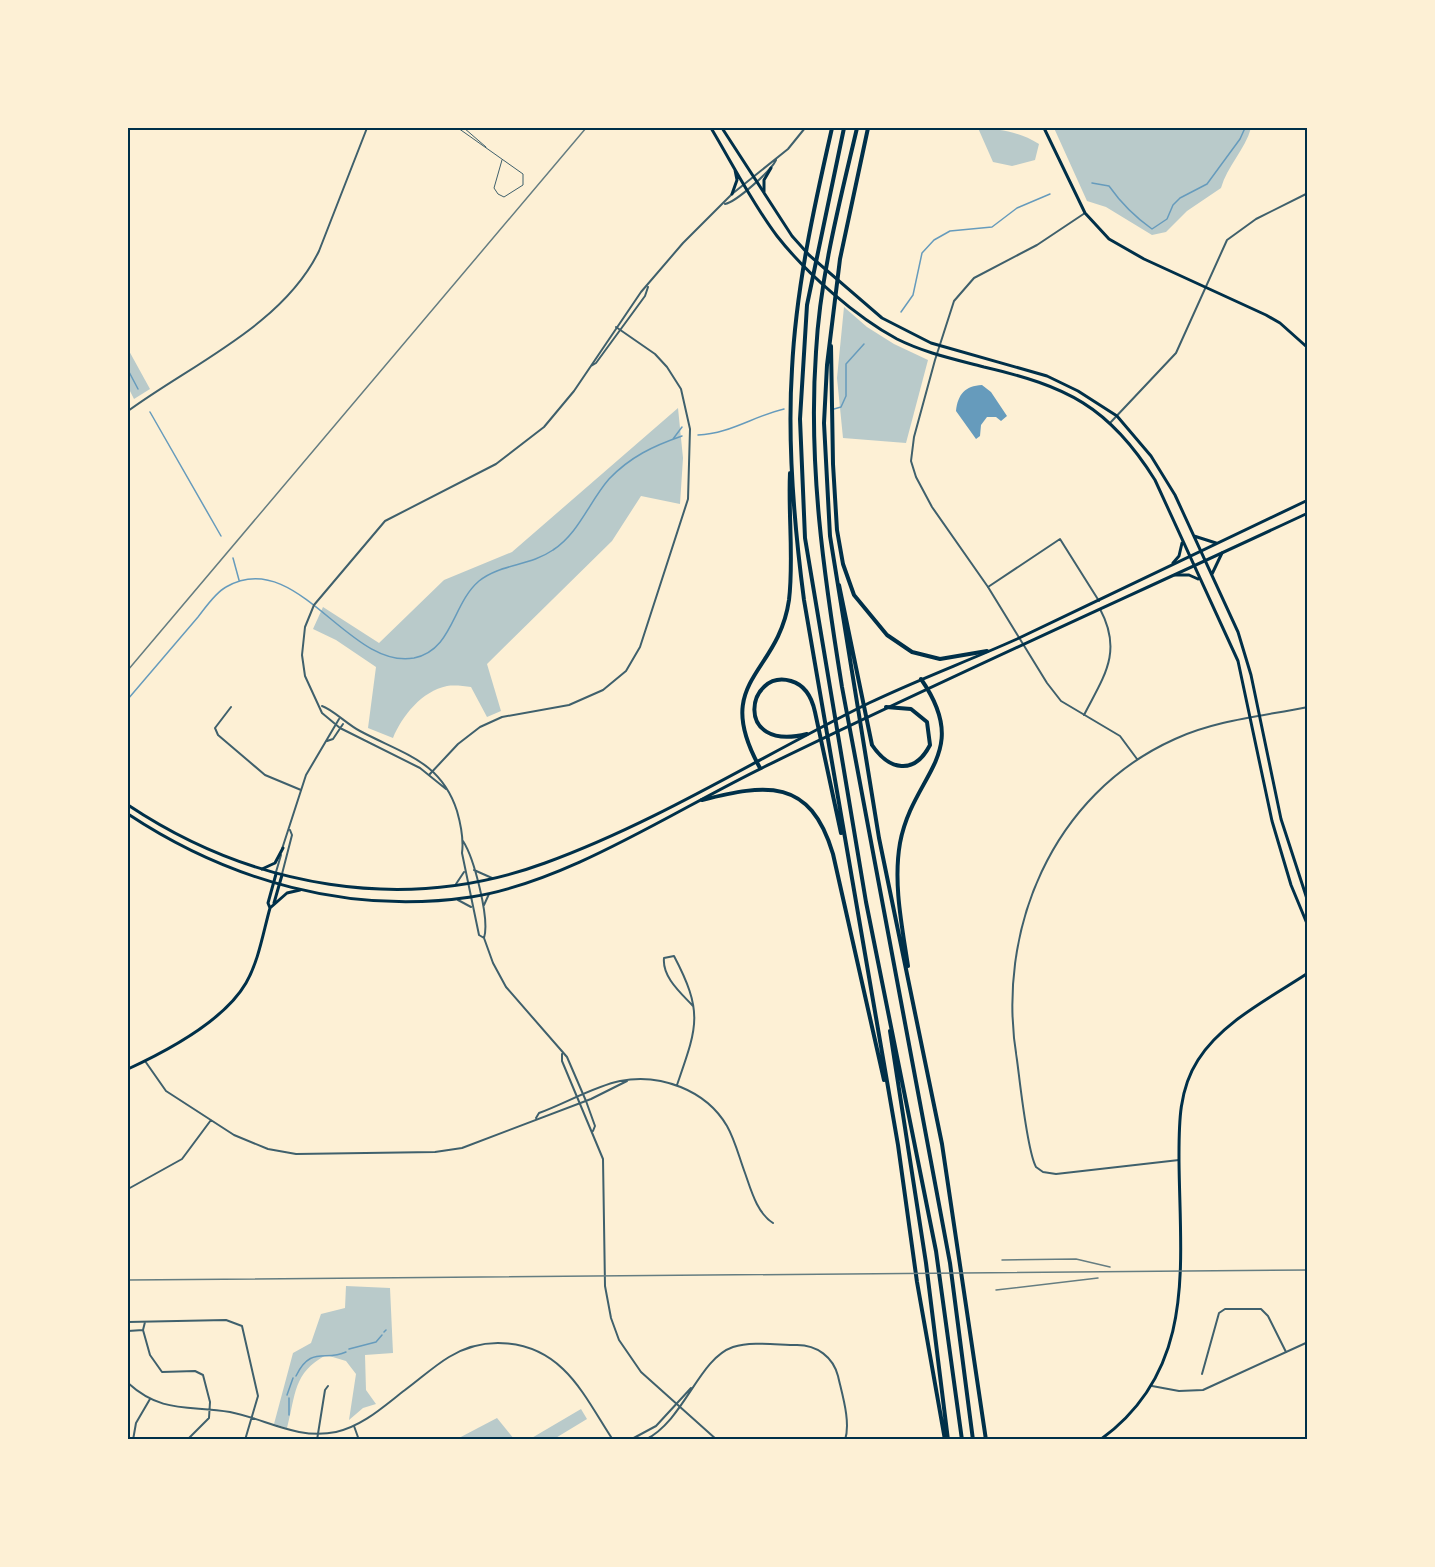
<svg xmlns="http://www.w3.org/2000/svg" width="1435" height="1567" font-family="'Source Sans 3',sans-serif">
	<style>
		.green { fill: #b9caca }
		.water { fill: #669bbc }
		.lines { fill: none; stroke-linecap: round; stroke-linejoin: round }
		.stream { stroke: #669bbc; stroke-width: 1.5 }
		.service { stroke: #3f606c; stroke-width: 1 }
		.minor { stroke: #3f606c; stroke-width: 2 }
		.tertiary { stroke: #3f606c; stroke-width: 2 }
		.secondary { stroke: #003049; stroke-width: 3 }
		.primary { stroke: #003049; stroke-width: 3 }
		.motorway { stroke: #003049; stroke-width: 4 }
		.rail { stroke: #657d81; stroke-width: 1.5 }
		.neatline { fill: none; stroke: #003049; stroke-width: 2 }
	</style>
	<rect width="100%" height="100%" fill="#fdf0d5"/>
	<path class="green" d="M978,128C1000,129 1020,132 1039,144L1035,160L1012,166L993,162Z
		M1054,128H1251C1245,150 1227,166 1221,188L1187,211L1166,232L1152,235L1106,207L1087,201Z
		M844,307L867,327L894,344L928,360L906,443L843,438L837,378Z
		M128,349L150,389L134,399L128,387Z
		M678,408L683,458L680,504L641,496L612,541L487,664L501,711L487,717L471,687C464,686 454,685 447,686C422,691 402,716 393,738L368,728L376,667L336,640L313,629L323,607L379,643L444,580L512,552Z
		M346,1286L390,1288L393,1353L365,1355L366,1390L376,1404L363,1408L349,1420L356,1374L346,1361L326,1355C293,1373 296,1394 287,1428L274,1424L293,1353L311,1343L321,1314L345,1308Z
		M581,1409L587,1419L554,1439H530Z
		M497,1418L514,1439H457Z"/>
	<path class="water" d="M982,385L991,392L1007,416L1001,421L996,417H987L981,425L980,436L976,439L956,411C958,394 965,386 982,385Z"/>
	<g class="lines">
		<path class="stream" d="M1092,183L1109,186C1121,203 1135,217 1152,229L1167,219L1173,205L1180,198L1207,184L1240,139L1245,128
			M901,312L913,295L922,253L934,240L950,231L992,227L1017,208L1050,194
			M128,370L138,389
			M834,409L841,407L846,396V364L864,344
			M150,412L221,536
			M698,435C729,434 754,416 784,409
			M673,439L682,427
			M233,558L239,580
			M128,699C151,672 175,644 198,617C206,607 215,593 226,587C297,546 348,670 414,658C453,650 452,604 479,581C500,564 530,566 553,550C579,533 589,502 609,479C630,457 653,446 682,436
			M384,1332L386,1330
			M349,1349L376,1342L382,1335
			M296,1376C311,1345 325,1362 346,1352
			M287,1395L293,1378
			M289,1415V1398"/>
		<path class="service" d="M458,128L523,174V185L504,197L498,194L494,188L502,160
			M464,128L486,147"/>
		<path class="minor" d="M214,128H221
			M1110,423L1176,353L1227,240L1256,219L1308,193
			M988,587L1060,539L1099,601
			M231,707L215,728L218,735L265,775L301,790
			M1084,715C1104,676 1123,652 1100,609
			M429,775L458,744L480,727L502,717L569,705L603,690L626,671L640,647L688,499L690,429L681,389L667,367L655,354L616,327
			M145,1061L166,1091L234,1135L268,1149L296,1154L435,1152L462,1148L591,1099L627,1081
			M677,1085C697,1027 704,1013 674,956L664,958C662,977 681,993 693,1006
			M536,1118L539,1113C564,1104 595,1086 620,1081C660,1073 706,1090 727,1126C735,1140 739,1157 745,1173C751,1190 757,1213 773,1223
			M128,1189L182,1159L211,1120
			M128,1322L226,1320L242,1326L258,1396L245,1440
			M143,1330L150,1355L162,1372L195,1371L203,1375L210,1402L209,1418L187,1440
			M128,1331L143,1330L145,1322
			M1202,1374L1219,1313L1225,1309H1261L1268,1316L1286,1352
			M128,1383C162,1414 189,1405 230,1412C266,1419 297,1440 336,1432C363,1426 384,1406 405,1390C420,1379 434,1366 449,1357C485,1335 532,1339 563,1369C583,1388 597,1416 613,1440
			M354,1426L359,1440
			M133,1440L136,1423L150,1399
			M317,1440L325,1390L328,1386
			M630,1440L656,1426L691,1388
			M645,1440C685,1420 698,1359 733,1347C752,1341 778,1345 797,1345C817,1345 833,1357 838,1376C842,1394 851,1422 845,1440"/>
		<path class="tertiary" d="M725,204C736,202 771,171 776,160
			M1085,213L1037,245L974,278L954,301L935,360L914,437L911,461L916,477L932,507L988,587L1047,683L1061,701L1120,736L1137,759
			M591,366L596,363L645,296L648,287
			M128,411C192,364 283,325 319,251L367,128
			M322,706C332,709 348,725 360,731C403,754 441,761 457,811C461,825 464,838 462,853L479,935L484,938L493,963L506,987L567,1057L586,1101L595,1126L593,1131
			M327,741L333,739L343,724
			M446,789L420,768L340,728L322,713L305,676L302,655L305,627L314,605L385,521L496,464L544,427L574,391L641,292L683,243L732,194L788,149L805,128
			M463,841C474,858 490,919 484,938
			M282,849L306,775L339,719
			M474,870L492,878
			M276,872L281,855
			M282,874L292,835L290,830
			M456,884L464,872
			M458,900L471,907
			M484,905L489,894
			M562,1054V1061L603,1159L605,1286L611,1318L619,1340L641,1372L717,1440
			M1179,1160L1056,1174L1043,1172L1036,1167C1027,1151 1020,1082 1017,1060C995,931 1052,794 1175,739C1216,720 1264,716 1308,707
			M1152,1386L1179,1391L1203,1390L1308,1342"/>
		<path class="secondary" d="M711,128C732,163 752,203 777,236C806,273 856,317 897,339C925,353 954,359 984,367C1066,386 1109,406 1155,480L1238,661L1272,821L1291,885L1308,926
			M722,128L792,236L809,255L882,318L931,343L1047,376L1078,391L1117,416L1151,456L1175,495L1238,632L1251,675L1281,819L1308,902
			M1044,128L1085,213L1109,239L1144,259L1266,315L1280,323L1308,348
			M764,192V180L771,168
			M732,194L737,180L735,170
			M1194,536L1216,543
			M1173,563L1179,556L1182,543
			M1212,574L1222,553
			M1175,575H1189L1198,579
			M262,869L275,863L283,848
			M274,903L282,875
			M270,908L287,893L300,890
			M128,1069C167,1051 224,1021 246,983C259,960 263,933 270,908L268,903L276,874
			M1100,1440C1197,1370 1180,1266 1179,1161C1179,1126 1178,1091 1198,1060C1222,1022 1270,998 1308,973"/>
		<path class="primary" d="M128,805C251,887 403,915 545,863C658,822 761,756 869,703C917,680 968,661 1017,639C1114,593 1210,546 1308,500
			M128,814C229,881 349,915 471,897C568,882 675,810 764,767C944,679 1126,598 1308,513"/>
		<path class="motorway" d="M832,128C814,207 796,288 792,369C787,446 794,524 804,600L898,1145L917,1282L945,1440
			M844,128L807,305L800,419L805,538L866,902L936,1251L962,1440
			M857,128C840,201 820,276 816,352C808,465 824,576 842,687L950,1263L973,1440
			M868,128L840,259L827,365L824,423L830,536L879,838L942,1144L986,1440
			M831,346L833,464L837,530L843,564L854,595L887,635L912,652L940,659L987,651
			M839,585L872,745C889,770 914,776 930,745L927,722L911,709L886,707
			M807,734C732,753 747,668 791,681C805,685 812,698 815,712L841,833
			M760,768C711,680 778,676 789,600C794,559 788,514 790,473
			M702,800C766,784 810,777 833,854L884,1080
			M908,966C902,926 893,883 900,843C913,773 973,754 921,679
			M890,1031L926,1263L948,1440"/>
		<path class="rail" d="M128,670L586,128
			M1002,1260L1076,1259L1110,1267
			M128,1280L1308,1270
			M996,1290L1098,1278"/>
	</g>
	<rect width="1435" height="1567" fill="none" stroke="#fdf0d5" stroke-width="258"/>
	<rect x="129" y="129" width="1177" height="1309" class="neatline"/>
</svg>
